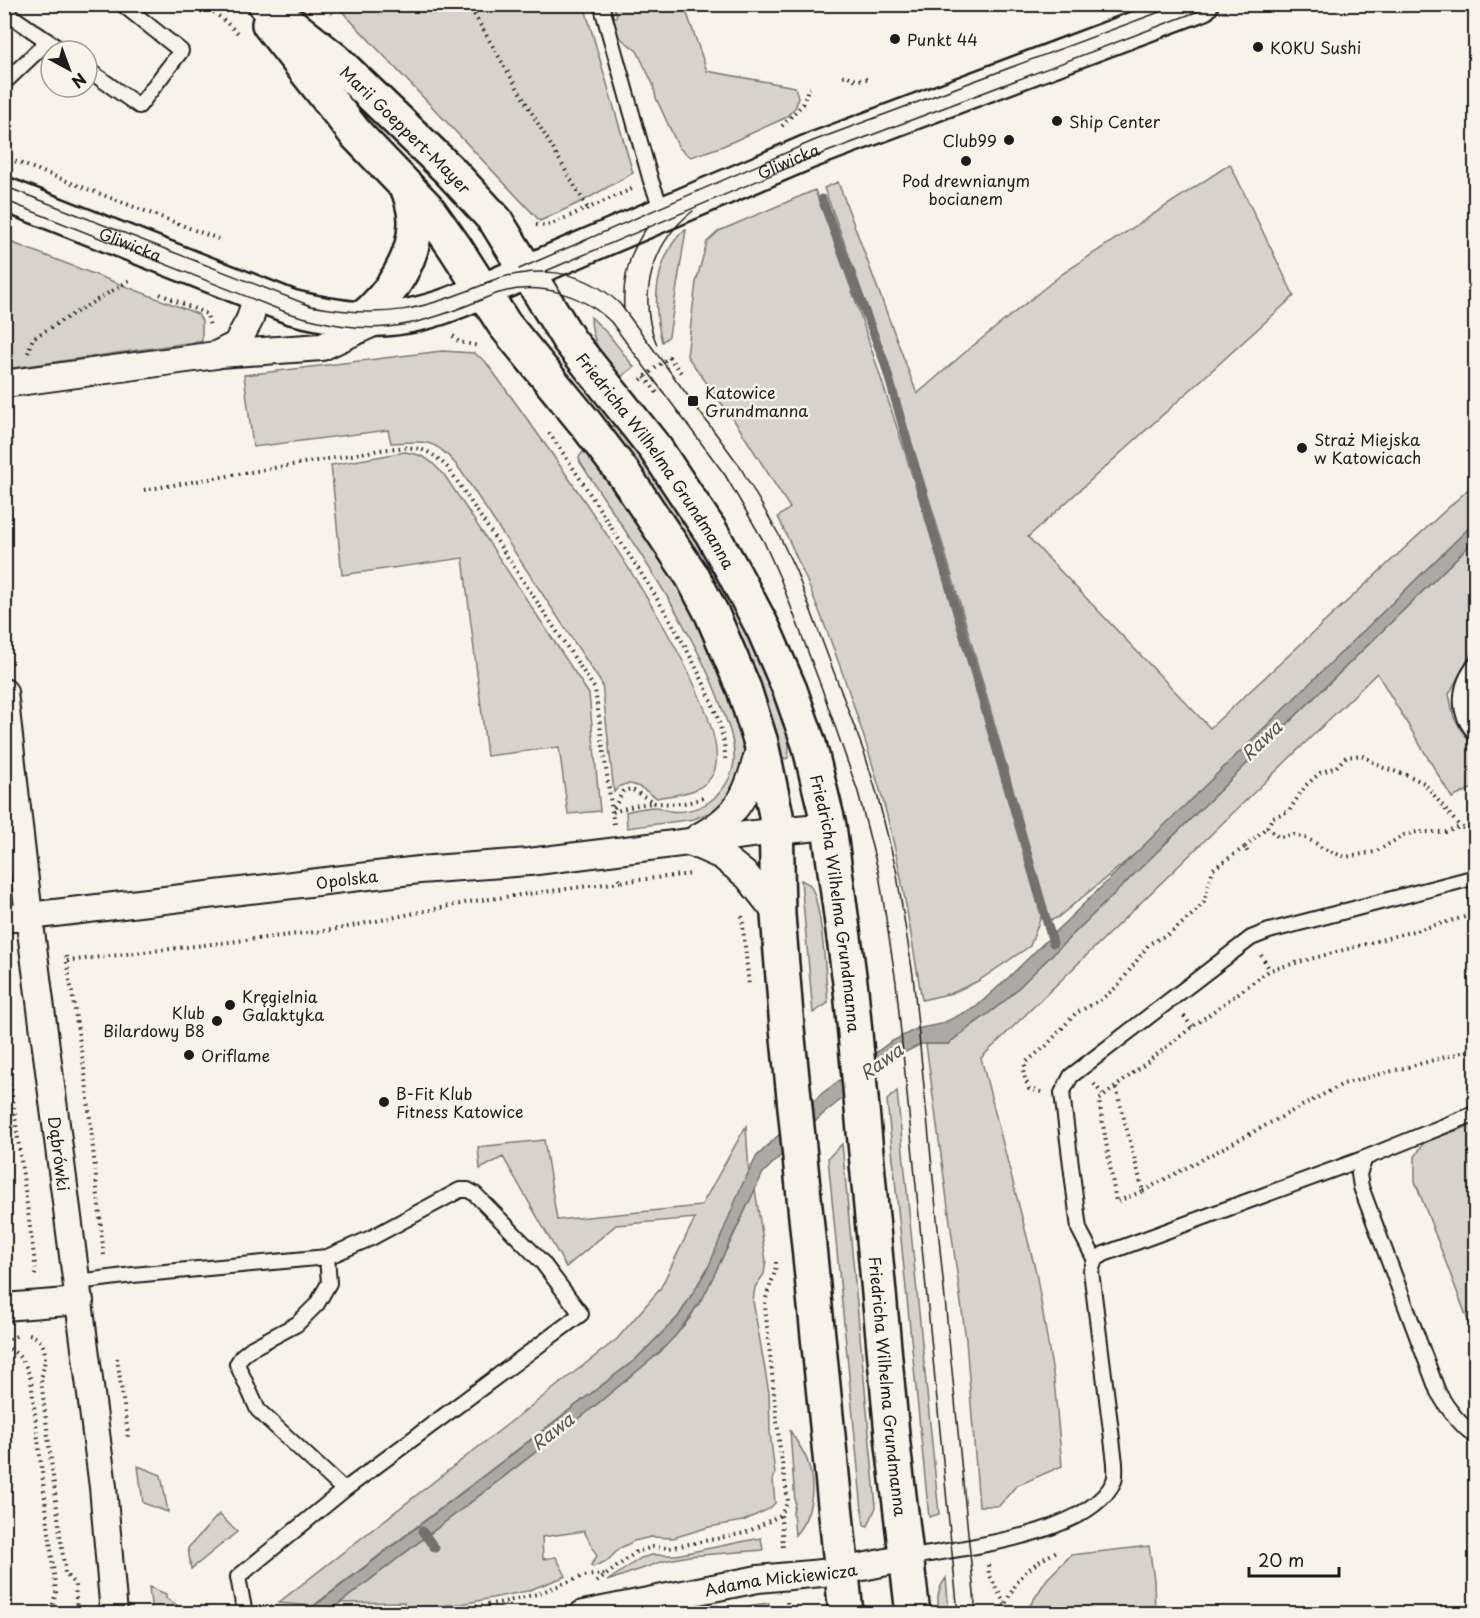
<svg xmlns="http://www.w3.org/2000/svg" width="1480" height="1618" font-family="'Playpen Sans',sans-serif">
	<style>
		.green { fill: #d7d3cb; stroke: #7a7874; stroke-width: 1.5 }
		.water { fill: #aca9a2; stroke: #72716c; stroke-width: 1.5 }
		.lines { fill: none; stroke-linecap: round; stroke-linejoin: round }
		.stream { stroke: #72716c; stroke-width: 9 }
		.lane-casing { stroke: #1c1c1c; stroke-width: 18 }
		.street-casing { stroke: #1c1c1c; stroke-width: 30 }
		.secondary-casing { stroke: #1c1c1c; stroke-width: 38 }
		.path { stroke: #1c1c1c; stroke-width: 4; stroke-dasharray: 1.5 4.5; stroke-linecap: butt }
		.lane { stroke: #f7f3e8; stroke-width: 14 }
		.street { stroke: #f7f3e8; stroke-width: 26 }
		.secondary { stroke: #f7f3e8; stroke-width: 33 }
		.tram { stroke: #1c1c1c; stroke-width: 1.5 }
		.poi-dot { fill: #1c1c1c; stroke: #f7f3e8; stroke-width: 2 }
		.labels { text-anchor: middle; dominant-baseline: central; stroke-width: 5; stroke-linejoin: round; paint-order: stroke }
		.poi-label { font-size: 16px; fill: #1c1c1c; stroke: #f7f3e8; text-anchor: start }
		.street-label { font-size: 16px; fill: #1c1c1c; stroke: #f7f3e8 }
		.water-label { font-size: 18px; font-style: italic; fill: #565452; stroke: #f7f3e8 }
	</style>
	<rect width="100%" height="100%" fill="#f7f3e8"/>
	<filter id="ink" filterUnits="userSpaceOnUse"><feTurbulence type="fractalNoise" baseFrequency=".0167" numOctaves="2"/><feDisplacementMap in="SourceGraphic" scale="12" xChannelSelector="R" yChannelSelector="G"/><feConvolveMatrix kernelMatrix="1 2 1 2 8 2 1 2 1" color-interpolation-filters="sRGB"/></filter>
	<g filter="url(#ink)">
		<path class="green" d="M336,5H584L633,173L583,201L540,221Z
			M612,5H684L707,71L795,87L798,97L796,107L785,118L723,146L691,157L679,148L656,98L653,84L637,51L618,36L612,21L617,15Z
			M1230,164L1294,296L1028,537L1210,728L1475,483V522L1141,849L1057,918L1050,920C980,675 915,427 824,188L838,182L917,394L969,349L1062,274Z
			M815,190L856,302L904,449L959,629L1042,914L1030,946L978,981L952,993L922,1000C910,930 900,858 880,790C853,697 820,604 778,517L790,508L738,426L687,356L696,282L707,242L719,231Z
			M686,230L669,336L662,342C653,308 654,274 673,243C677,238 680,232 686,230Z
			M5,240L198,314L202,321V341L5,369Z
			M591,317L609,335L634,367L618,379C604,359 591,343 591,317Z
			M442,351L474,353L485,361C528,420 746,712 713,774C702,794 677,794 657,798C643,789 627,775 614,792L602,684L461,471C437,439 429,441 391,443L388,430L253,447L244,375Z
			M615,424C676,501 727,584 766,675C776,699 793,730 788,758L785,759L782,756C771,722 763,688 749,655C715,573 662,499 610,429Z
			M586,448L676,581L693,611L730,697L737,721L745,756L739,783L718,809L694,819L627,828L626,812C635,810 648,806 657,807C662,808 666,811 670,811C682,813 699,809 709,802C723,792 733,777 734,760C735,743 729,727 723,711C694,626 629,538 580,462L579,457Z
			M405,452C426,455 431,461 445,476L589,694L600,811L568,814L559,747L487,756L463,558L342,575L331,465Z
			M1475,540V646L1449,694L1454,718L1471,744L1475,747V787L1452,798L1377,673L981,1058L1036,1272L1054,1380L1062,1466L1016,1486L999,1506H979L966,1340L926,1044H948C968,1027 990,1014 1009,997Z
			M801,880C801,880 808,884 809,884C822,898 826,981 828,1003L813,1013Z
			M897,1091L939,1514L929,1517L887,1100Z
			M1475,1124H1476L1475,1339L1415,1181V1157L1424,1142Z
			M746,1126L749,1173L709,1266L678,1317L636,1359L313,1606L278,1603L617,1339L660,1289L695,1218L616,1225L566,1267L503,1157L480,1169L478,1147L544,1140L557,1220L701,1206Z
			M842,1144L876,1507L868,1526L864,1525L862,1510L828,1158Z
			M755,1189L766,1261L764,1274L755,1287L753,1301L769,1393L770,1432L775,1474L773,1480L775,1503L769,1509L743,1521L709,1527L673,1538L651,1537L634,1541L620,1548L607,1561L592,1567L591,1565L597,1556L584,1531L542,1537L543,1559L556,1557L566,1576L527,1591L462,1604L405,1609L404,1602L340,1603L585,1414L659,1353L690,1318L730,1243Z
			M790,1430C795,1440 805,1452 808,1463C816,1488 812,1516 795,1535L793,1512L795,1503Z
			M138,1466L161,1475L168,1512L143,1503Z
			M219,1514L237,1532L191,1569L188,1548Z
			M761,1538L763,1550L689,1556L664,1561L607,1581L641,1558L652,1555H676Z
			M1149,1546L1154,1580L1155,1613H1025L1047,1579L1071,1555Z
			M946,1578L949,1613H939C937,1598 937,1590 946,1578Z
			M149,1587L166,1594V1598L189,1613H152Z
			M769,1603L770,1613H720L754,1605Z"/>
		<path class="water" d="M1475,522V540L1009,997C990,1014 968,1027 948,1044H921L890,1060L822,1115L763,1173L703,1298L677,1334L659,1353L585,1414L327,1613L304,1614L636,1359L678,1317L693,1293L709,1266L741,1187L757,1156L820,1095L889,1043L916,1029L941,1024L976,1007L1009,977Z"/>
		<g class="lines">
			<path class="stream" d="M822,199L884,361L1053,943
				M422,1531L435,1548"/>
			<defs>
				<path id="lane" d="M601,4L651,181L663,213
					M4,11L62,51
					M87,69L139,106L181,51L122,4
					M4,83L48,41
					M1476,664C1458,686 1456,713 1476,734
					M1476,1113L1365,1158L1359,1174L1361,1187L1438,1392C1448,1410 1459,1424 1476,1437
					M1095,1260L1079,1229L1062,1093L1071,1076L1251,938L1269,931L1476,877
					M78,1282L133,1275L327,1257L329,1283L317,1304L297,1324L252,1348L242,1356L237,1364L258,1410L344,1490
					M906,1558C959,1548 1089,1536 1114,1481C1116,1476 1115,1469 1115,1463L1091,1271L1095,1260L1104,1254L1365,1158
					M245,1614L238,1577L344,1490L581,1314L542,1262L475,1194L468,1190H460L371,1238L327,1257"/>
				<g id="street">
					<path d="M219,354L322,347L380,320"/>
					<path d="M4,384L216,355L236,345L250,319L257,294"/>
					<path id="s1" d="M4,692L29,916L103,1487L114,1614"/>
					<path d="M698,837C742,814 748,791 760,746"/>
					<path d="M690,842L722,856L747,876L778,915"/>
					<path id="s2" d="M4,919L419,870L529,862L777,831L829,826"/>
					<path d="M4,1307L80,1301"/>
					<path id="s3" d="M583,1614L758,1579L843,1571L906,1558"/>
				</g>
				<g id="secondary">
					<path id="s4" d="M265,4L335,60L449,170L496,221L569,340L655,448L711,532L733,571L764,630L790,690L809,744L829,826L851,990L893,1445L913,1614"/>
					<path d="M269,24L356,134L427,208L454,246L504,324L586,424L624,474L692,576L712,614L744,689L761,743L776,815L778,915L787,1028L846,1614"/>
					<path id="s5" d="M4,194L291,307C356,323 398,326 461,300L808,152L1201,4"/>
					<path d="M361,320C390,296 416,258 415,220C415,210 411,198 408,188"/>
				</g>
			</defs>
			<use href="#lane" class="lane-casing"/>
			<use href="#street" class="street-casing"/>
			<use href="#secondary" class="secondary-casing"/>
			<path class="path" d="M205,4L239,34
				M323,4L335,17
				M468,4L587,207
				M843,76L846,75L856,80L868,79
				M782,126L803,104L808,89L810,88
				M4,157L218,239
				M536,225L547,226L632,189
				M160,294L207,314L210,327
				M453,336L459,342L479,346
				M28,353L33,338L130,280
				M645,377L657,393
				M641,380L669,357L681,373
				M549,433C572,465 593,499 614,532C648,584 728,701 725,761
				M144,490L380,450C413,446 425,444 449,469L595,689L614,826
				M614,808L623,791L631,789L655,803
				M613,812C626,808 642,803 655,803C673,804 689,805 706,796
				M1267,827L1273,817L1289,811L1305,786L1320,773L1336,767L1346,757L1362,755L1381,767L1407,775L1424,783L1460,827
				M1245,847L1267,827L1278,837L1294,835L1303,837L1314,842L1322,848L1345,857L1375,852L1404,835L1417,832H1446L1460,827L1476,833
				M619,878L620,882L691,874
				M742,916L749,986
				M1261,955L1270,970
				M66,956L86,1080L104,1256
				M67,961L332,930L474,901L620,882
				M1184,1016L1192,1027
				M4,1036L36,1271L34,1278
				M1094,1084L1105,1097
				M1116,1088L1143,1191L1116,1202L1099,1100L1192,1027L1270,970L1476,914
				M1041,1092L1029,1089L1023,1073L1026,1062L1046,1046L1076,1013L1099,1001L1118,986L1149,944L1172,932L1194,913L1204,902L1213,869L1245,847L1249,855
				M1143,1191L1343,1084L1476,1049
				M776,1262C776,1278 765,1291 765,1307L780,1449L788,1501L781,1515L783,1550
				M29,1334C51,1342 45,1361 41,1380L65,1573L75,1585L77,1614
				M4,1342L20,1334
				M4,1346C20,1353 26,1364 31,1380L56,1592L52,1607L47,1614
				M117,1358L128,1434L127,1440
				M988,1565L989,1574L1005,1604
				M597,1582L636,1552L653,1547L669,1548L745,1533L781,1515
				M787,1602L789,1614
				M422,1614L504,1602L537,1594L583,1576L605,1574
				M1001,1614C1017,1577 1024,1569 1059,1550"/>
			<use href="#lane" class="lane"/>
			<use href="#street" class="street"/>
			<use href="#secondary" class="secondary"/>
			<path class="tram" d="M4,186L311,306C385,320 424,310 492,281
				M4,200L288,313C369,337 406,331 483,299
				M519,269L813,141L1181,4
				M546,271L806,160L1217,4
				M485,283C533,265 582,267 620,304L739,465L779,535L796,571L865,755L877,794L896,869L913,975L976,1614
				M477,302C485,298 494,294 503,292C542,282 583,295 611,322L725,475L764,542L780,578L822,689L858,792L879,874L896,982L958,1614
				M624,310C622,279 629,251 648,226
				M657,345C637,298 651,243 693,211"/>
		</g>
	</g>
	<g class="poi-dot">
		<circle cx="895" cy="39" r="6"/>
		<circle cx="1258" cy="47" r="6"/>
		<circle cx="1057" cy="121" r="6"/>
		<circle cx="1009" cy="140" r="6"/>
		<circle cx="966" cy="161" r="6"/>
		<rect x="687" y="395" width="12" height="12" rx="3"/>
		<circle cx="1302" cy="448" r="6"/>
		<circle cx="230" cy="1005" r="6"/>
		<circle cx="217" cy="1021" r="6"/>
		<circle cx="189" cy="1055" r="6"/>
		<circle cx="384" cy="1102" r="6"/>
	</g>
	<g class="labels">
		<g class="poi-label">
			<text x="907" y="39">Punkt 44</text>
			<text x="1270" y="47">KOKU Sushi</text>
			<text x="1069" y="121">Ship Center</text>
			<text x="997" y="140" text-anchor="end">Club99</text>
			<text x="966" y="180" text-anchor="middle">Pod drewnianym<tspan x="966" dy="18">bocianem</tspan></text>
			<text x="705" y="392">Katowice<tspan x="705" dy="18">Grundmanna</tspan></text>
			<text x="1314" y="439">Straż Miejska<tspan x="1314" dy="18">w Katowicach</tspan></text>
			<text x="242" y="996">Kręgielnia<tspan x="242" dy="18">Galaktyka</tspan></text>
			<text x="205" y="1012" text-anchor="end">Klub<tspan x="205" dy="18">Bilardowy B8</tspan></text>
			<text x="201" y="1055">Oriflame</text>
			<text x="396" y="1093">B-Fit Klub<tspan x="396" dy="18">Fitness Katowice</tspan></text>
		</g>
		<g class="street-label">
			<text stroke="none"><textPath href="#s4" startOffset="189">Marii Goeppert-Mayer</textPath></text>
			<text stroke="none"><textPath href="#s5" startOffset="838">Gliwicka</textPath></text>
			<text stroke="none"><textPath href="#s5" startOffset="136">Gliwicka</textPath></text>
			<text stroke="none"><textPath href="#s4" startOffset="606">Friedricha Wilhelma Grundmanna</textPath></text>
			<text stroke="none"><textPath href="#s2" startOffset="345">Opolska</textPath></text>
			<text stroke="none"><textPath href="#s4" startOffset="1092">Friedricha Wilhelma Grundmanna</textPath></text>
			<text stroke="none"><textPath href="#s1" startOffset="465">Dąbrówki</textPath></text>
			<text stroke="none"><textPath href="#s4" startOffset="1578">Friedricha Wilhelma Grundmanna</textPath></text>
			<text stroke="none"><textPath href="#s3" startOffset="201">Adama Mickiewicza</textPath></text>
		</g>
		<g class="water-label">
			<text transform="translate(1261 740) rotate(-44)">Rawa</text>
			<text transform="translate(881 1061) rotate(-36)">Rawa</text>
			<text transform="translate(552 1431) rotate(-38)">Rawa</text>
		</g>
	</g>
	<rect width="1480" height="1618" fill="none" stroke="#f7f3e8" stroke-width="24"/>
	<rect x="12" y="12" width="1456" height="1594" fill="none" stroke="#1c1c1c" stroke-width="2" filter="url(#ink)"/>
	<g transform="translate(69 69) rotate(139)"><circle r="28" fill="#f7f3e8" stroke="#9f9d96" stroke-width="1.5"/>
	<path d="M0-4.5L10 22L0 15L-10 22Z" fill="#1c1c1c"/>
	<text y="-9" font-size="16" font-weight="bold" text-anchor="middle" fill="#1c1c1c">N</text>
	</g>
	<path d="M1249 1567v9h90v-9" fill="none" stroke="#1c1c1c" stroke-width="3"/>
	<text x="1258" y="1567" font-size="18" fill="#1c1c1c" stroke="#f7f3e8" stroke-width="4.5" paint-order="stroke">20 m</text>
</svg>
